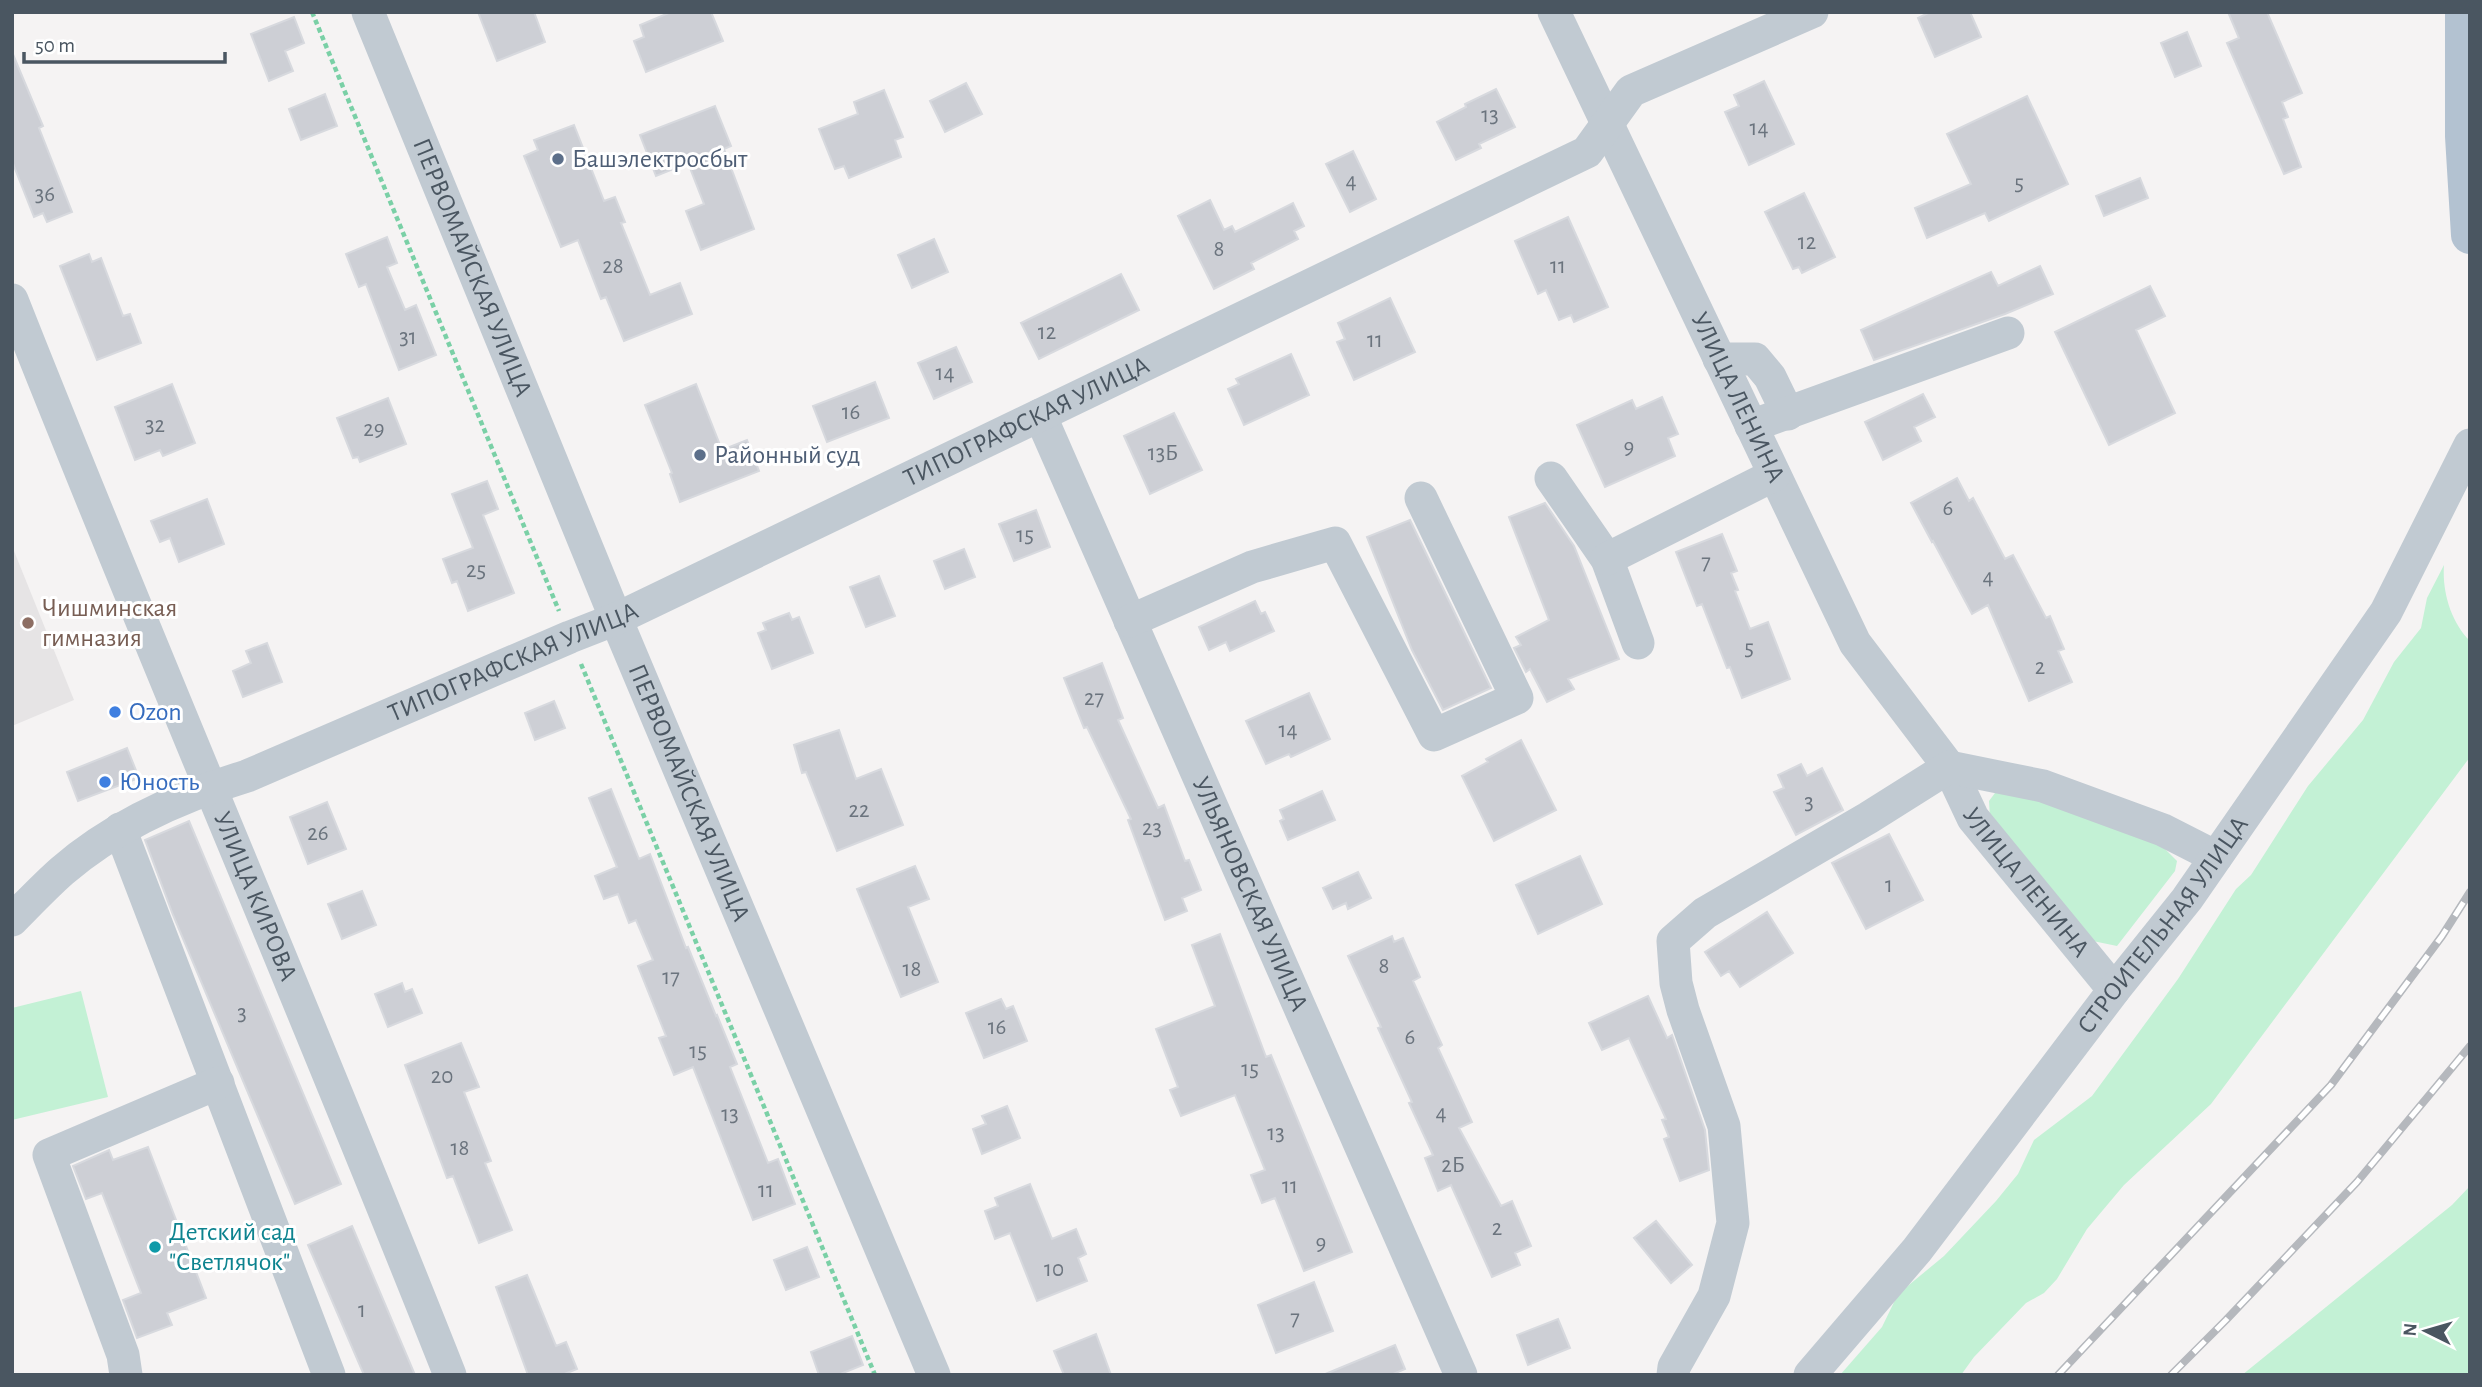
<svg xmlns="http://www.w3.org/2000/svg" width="2482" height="1387" font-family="'Alegreya Sans',sans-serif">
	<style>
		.education { fill: #e6e4e5 }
		.green { fill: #c3f1d5 }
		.building { fill: #cdcfd5; stroke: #d7d9de; stroke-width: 2 }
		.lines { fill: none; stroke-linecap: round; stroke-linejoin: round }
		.path { stroke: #7ad0a6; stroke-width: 4.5; stroke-dasharray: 5 3.5; stroke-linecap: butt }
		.minor { stroke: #c1cad2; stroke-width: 33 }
		.major { stroke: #b3c2d1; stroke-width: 38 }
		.rail-casing { stroke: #b5b8bd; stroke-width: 8 }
		.rail { stroke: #fff; stroke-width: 5; stroke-dasharray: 16; stroke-linecap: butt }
		.service-dot { fill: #5c6f8a; stroke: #fff; stroke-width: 2.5 }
		.education-dot { fill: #8d6e63; stroke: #fff; stroke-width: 2.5 }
		.shop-dot { fill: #3f7fe0; stroke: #fff; stroke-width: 2.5 }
		.culture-dot { fill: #0f9aa8; stroke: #fff; stroke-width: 2.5 }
		.labels { text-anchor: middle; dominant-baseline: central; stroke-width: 6; stroke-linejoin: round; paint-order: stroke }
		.number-label { font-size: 23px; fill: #6b747e }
		.service-label { font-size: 26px; fill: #4e5e75; stroke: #fff; text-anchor: start }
		.street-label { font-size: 26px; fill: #4a5661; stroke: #fff }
		.education-label { font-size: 26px; fill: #785e54; stroke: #fff; text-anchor: start }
		.shop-label { font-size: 26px; fill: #366cbe; stroke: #fff; text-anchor: start }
		.culture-label { font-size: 26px; fill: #0d838f; stroke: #fff; text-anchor: start }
	</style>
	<rect width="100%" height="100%" fill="#f5f3f3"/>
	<path class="education" d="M12,546L74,700L12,726Z"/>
	<path class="green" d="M2444,565C2442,592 2451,622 2470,641V757L2211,1104L2124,1185L2087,1229L2057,1279L2044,1293L2026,1303L1974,1357L1961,1375H1840L1882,1327L1898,1294L1944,1256L1996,1201L2018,1174L2034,1140L2092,1096L2178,979L2236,889L2251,875L2308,786L2363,720L2394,662L2421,628L2427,598Z
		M2008,791L2157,841L2177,861L2175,871L2117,946L2088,940L1990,818L1989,801L1995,793Z
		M81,991L108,1097L12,1120V1008Z
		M2470,1186V1375H2242L2452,1205Z"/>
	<path class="building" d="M478,12H534L545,42L497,61Z
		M671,12H711L723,41L646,72L634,41L644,37L640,25Z
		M1930,12H1970L1981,37L1935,57L1918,18Z
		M2228,12H2267L2302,93L2282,102L2288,117L2283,119L2301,167L2284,174L2227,43L2239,38Z
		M294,17L304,43L285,51L293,71L269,81L251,34Z
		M2187,32L2201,66L2175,77L2161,43Z
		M12,52L43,126L39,128L72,212L47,222L43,213L34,217L12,161Z
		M1764,81L1794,144L1749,165L1725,112L1739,106L1734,95Z
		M966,83L982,114L945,132L930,101Z
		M1496,89L1515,127L1479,144L1481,148L1456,160L1437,122L1466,107L1465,104Z
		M884,90L903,137L895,140L901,157L849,178L844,166L835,169L819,129L858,114L854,102Z
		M325,94L337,126L301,140L289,109Z
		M2027,96L2068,184L1989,221L1985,213L1927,238L1915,208L1971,184L1947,134Z
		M715,106L731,146L724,149L754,229L701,250L686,211L704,204L688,163L656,176L640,135Z
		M574,125L604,201L615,197L625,222L621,223L650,295L680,283L692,314L624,341L606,297L601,299L578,240L561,247L524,156L538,150L534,140Z
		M1353,151L1376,199L1350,212L1326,164Z
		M2140,178L2148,198L2104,216L2096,196Z
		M1804,193L1835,257L1802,273L1799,267L1793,269L1765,212Z
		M1210,200L1224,230L1232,226L1235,232L1293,203L1304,226L1294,231L1298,239L1251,263L1254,269L1214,289L1178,216Z
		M1568,217L1608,307L1574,322L1571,315L1559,320L1546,290L1538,294L1515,241Z
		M387,237L397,263L387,267L405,310L416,305L436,355L399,370L366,284L359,287L346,254Z
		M934,239L948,272L912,288L898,255Z
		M89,254L92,262L101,258L123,316L130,314L141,343L97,360L60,266Z
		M2040,266L2053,294L2005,314L1874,360L1861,330L1991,272L1998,286Z
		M1121,274L1139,310L1039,359L1021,323Z
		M2150,286L2165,316L2136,330L2175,413L2109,445L2055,332Z
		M1390,298L1415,352L1354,380L1337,342L1345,339L1338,323Z
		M956,347L972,382L934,399L918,363Z
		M1291,354L1309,395L1244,425L1228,389L1239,384L1236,379Z
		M875,382L889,418L827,442L813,406Z
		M172,384L195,443L163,456L160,450L135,460L115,407Z
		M696,384L722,450L747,440L759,471L680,502L670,474L672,473L645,405Z
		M1923,394L1935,417L1914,427L1921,441L1883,460L1865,422Z
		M1662,397L1678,434L1668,438L1675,456L1605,487L1577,425L1632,400L1636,409Z
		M388,398L406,444L360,462L358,457L353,458L337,418Z
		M1174,413L1202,470L1150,494L1124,436Z
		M1957,478L1969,501L1973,498L2005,559L2013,555L2046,618L2050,616L2064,649L2058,651L2072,682L2029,701L1988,605L1972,614L1933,541L1932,542L1911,503Z
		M487,481L498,509L483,515L514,593L468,611L457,581L452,583L443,559L473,548L452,494Z
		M207,499L224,544L179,562L170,538L160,542L151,521Z
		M1545,503L1574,546L1619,659L1568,679L1574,689L1547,702L1530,669L1526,672L1514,648L1521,645L1516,637L1549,620L1509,517Z
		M1036,510L1050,547L1014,561L999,524Z
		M1410,520L1491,688L1443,710L1412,650L1367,537Z
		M1722,534L1737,571L1731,573L1738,590L1735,591L1750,629L1768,622L1790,679L1742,698L1730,667L1727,668L1702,604L1697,606L1676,552Z
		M964,549L975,577L945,589L934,561Z
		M879,576L895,616L866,627L850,587Z
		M1255,601L1261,614L1265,612L1274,631L1230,651L1226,642L1209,650L1199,627Z
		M789,613L792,620L799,617L813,653L772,669L758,633L766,630L763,623Z
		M267,643L282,682L243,697L233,671L251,663L246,651Z
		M1102,663L1123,718L1118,720L1158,808L1164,805L1185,861L1189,860L1201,890L1182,898L1187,911L1165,920L1128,820L1131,819L1087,727L1084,728L1064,678Z
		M1309,693L1330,739L1291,757L1289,754L1266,764L1246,721Z
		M554,701L565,728L535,740L525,713Z
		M839,730L856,779L881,769L903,825L837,851L806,772L802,773L794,745Z
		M1521,740L1556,810L1494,841L1462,776L1488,762L1486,759Z
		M127,748L139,778L78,801L67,772Z
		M1801,764L1807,776L1822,768L1843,810L1796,835L1774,792L1784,788L1778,775Z
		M611,789L639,859L650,854L686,948L688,947L716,1016L717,1015L737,1064L730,1067L768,1163L778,1159L795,1204L753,1220L693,1067L674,1075L659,1038L666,1036L638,966L653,960L636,920L629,923L618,894L604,899L595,876L617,867L589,798Z
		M1322,791L1335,820L1288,840L1280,821L1284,819L1280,810Z
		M327,802L346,849L308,864L290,817Z
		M189,821L341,1184L295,1204L173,915L145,840Z
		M1889,834L1923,900L1866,929L1832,863Z
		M1580,856L1602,904L1538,934L1516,885Z
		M915,866L929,899L908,907L938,982L901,997L857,889Z
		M1358,872L1371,898L1348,909L1346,903L1333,909L1323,888Z
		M362,891L376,925L342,939L328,904Z
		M1767,912L1793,953L1740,987L1729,971L1721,976L1705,952Z
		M1220,934L1266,1057L1271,1055L1352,1252L1304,1271L1275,1198L1262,1203L1251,1175L1265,1170L1235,1095L1181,1116L1170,1090L1178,1087L1156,1029L1215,1006L1192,945Z
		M1392,936L1394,942L1403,938L1420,977L1413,981L1442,1045L1438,1048L1472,1122L1459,1128L1501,1206L1512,1201L1531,1246L1515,1253L1520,1265L1492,1277L1451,1185L1438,1191L1425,1158L1433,1155L1409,1103L1412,1102L1378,1028L1381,1027L1348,956Z
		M402,983L405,992L412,989L422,1013L388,1027L375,994Z
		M1648,996L1667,1038L1672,1035L1705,1130L1709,1170L1680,1181L1664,1139L1669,1137L1662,1120L1666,1119L1629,1038L1602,1050L1589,1023Z
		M1001,999L1006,1009L1013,1006L1027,1041L984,1058L966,1013Z
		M461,1043L479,1087L464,1092L491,1161L485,1163L512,1230L479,1243L453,1176L447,1178L405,1065Z
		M1007,1106L1020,1138L982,1154L973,1129L986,1124L982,1116Z
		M148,1147L206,1298L167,1313L172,1325L137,1338L123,1300L141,1293L102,1193L86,1199L73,1166L109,1150L113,1160Z
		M1030,1184L1052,1239L1076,1229L1086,1254L1078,1258L1087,1281L1037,1301L1010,1233L995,1239L985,1211L998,1206L995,1198Z
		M1656,1221L1692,1265L1671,1283L1634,1238Z
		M352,1226L415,1375H364L308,1245Z
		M807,1247L819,1277L786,1290L774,1260Z
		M527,1275L556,1346L566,1342L577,1369L562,1375H528L496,1287Z
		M1314,1282L1333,1331L1276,1353L1258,1305Z
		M1558,1319L1570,1348L1528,1365L1517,1335Z
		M1096,1334L1111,1375H1064L1054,1351Z
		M852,1336L863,1365L838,1375H819L811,1352Z
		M1395,1345L1405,1369L1391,1375H1323Z"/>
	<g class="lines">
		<path class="path" d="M312,12L559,611
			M581,664L875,1375"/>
		<g class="minor">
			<path id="s1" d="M368,12L616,619L934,1375"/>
			<path id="s2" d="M1554,12L1855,643L1949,767L1973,818L2114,990"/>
			<path id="s3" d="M12,300C154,660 308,1015 450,1375"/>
			<path d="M1719,359H1755L1770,377L1788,414"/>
			<path id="s4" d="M1040,415L1461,1375"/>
			<path d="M1751,426L2008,333"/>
			<path d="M1551,478L1607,559L1638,643"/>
			<path d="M1607,559L1774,475"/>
			<path d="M1130,621L1252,567L1335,543L1434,735L1517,698L1421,498"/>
			<path d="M120,829L329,1375"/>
			<path id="s5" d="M12,920C29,903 45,886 62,871C115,825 181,796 247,776L570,637L616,619L1587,152L1631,91L1812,12"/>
			<path d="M126,1375L123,1355L49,1155L218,1083"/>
			<path d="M1673,1375L1674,1367L1714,1296L1733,1223L1724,1126L1683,1010L1676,983L1673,941L1705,913L1868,818L1949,767L2043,786L2163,830L2216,857"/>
			<path id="s6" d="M1810,1375L1917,1250L2114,990L2187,899L2386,612L2470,445"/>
		</g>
		<path class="major" d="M2464,12V136L2470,235"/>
		<defs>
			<path id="rail" d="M2058,1375L2331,1085L2442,936L2470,892
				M2171,1375L2226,1320L2357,1182L2470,1046"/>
		</defs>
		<use href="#rail" class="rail-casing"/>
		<use href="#rail" class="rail"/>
	</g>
	<g class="service-dot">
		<circle cx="558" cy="159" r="7"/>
		<circle cx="700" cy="455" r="7"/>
	</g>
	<circle class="education-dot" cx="28" cy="623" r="7"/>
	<g class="shop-dot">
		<circle cx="115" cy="712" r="7"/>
		<circle cx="105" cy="782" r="7"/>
	</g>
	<circle class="culture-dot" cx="155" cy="1247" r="7"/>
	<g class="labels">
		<g class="number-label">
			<text x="1490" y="115">13</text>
			<text x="1759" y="128">14</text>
			<text x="1351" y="181">4</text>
			<text x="2019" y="183">5</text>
			<text x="45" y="194">36</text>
			<text x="1807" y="242">12</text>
			<text x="1219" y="249">8</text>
			<text x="613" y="266">28</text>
			<text x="1558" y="266">11</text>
			<text x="1047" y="332">12</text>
			<text x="408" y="337">31</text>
			<text x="1375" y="340">11</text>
			<text x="945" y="373">14</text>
			<text x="851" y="412">16</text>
			<text x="155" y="425">32</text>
			<text x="374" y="429">29</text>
			<text x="1629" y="447">9</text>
			<text x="1163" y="453">13Б</text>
			<text x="1948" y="508">6</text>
			<text x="1025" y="535">15</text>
			<text x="1706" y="562">7</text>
			<text x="476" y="570">25</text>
			<text x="1988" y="577">4</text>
			<text x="1749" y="648">5</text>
			<text x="2040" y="667">2</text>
			<text x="1094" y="698">27</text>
			<text x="1288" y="730">14</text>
			<text x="1809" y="802">3</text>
			<text x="859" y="810">22</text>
			<text x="1152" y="828">23</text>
			<text x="318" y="833">26</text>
			<text x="1889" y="885">1</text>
			<text x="1384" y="966">8</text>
			<text x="912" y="969">18</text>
			<text x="671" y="977">17</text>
			<text x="242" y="1013">3</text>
			<text x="997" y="1027">16</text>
			<text x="1410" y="1037">6</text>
			<text x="698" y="1051">15</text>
			<text x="1250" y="1069">15</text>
			<text x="442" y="1076">20</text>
			<text x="1441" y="1113">4</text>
			<text x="730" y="1114">13</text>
			<text x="1276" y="1133">13</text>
			<text x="460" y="1148">18</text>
			<text x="1453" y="1165">2Б</text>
			<text x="1290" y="1186">11</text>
			<text x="766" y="1190">11</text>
			<text x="1497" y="1228">2</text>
			<text x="1321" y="1243">9</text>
			<text x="1054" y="1269">10</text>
			<text x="362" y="1310">1</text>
			<text x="1295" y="1318">7</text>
		</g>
		<g class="service-label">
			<text x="572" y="159">Башэлектросбыт</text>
			<text x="714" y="455">Районный суд</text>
		</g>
		<g class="street-label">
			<text stroke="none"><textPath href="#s1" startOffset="276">ПЕРВОМАЙСКАЯ УЛИЦА</textPath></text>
			<text stroke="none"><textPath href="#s2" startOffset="427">УЛИЦА ЛЕНИНА</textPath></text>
			<text stroke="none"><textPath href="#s5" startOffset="1136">ТИПОГРАФСКАЯ УЛИЦА</textPath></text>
			<text stroke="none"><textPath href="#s5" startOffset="569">ТИПОГРАФСКАЯ УЛИЦА</textPath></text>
			<text stroke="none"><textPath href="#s1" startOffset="844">ПЕРВОМАЙСКАЯ УЛИЦА</textPath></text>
			<text stroke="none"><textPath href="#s2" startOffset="994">УЛИЦА ЛЕНИНА</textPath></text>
			<text stroke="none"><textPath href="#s3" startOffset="644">УЛИЦА КИРОВА</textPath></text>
			<text stroke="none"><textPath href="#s4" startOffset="523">УЛЬЯНОВСКАЯ УЛИЦА</textPath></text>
			<text stroke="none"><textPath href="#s6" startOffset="572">СТРОИТЕЛЬНАЯ УЛИЦА</textPath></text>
		</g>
		<g class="education-label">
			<text x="42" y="608">Чишминская<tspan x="42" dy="30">гимназия</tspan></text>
		</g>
		<g class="shop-label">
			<text x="129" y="712">Ozon</text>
			<text x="119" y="782">Юность</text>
		</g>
		<g class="culture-label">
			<text x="169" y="1232">Детский сад<tspan x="169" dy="30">"Светлячок"</tspan></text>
		</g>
	</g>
	<rect width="2482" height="1387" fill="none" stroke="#4a5661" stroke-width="28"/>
	<g transform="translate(2426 1331) rotate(275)" stroke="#ffffff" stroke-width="5" paint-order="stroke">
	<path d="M0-5L12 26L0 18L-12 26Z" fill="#4a5661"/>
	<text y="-10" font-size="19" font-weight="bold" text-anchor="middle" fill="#4a5661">N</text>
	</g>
	<path d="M24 52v10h201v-10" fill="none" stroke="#4a5661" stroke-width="3.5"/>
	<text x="35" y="52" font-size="21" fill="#4a5661" stroke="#ffffff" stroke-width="5" paint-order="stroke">50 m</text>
</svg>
